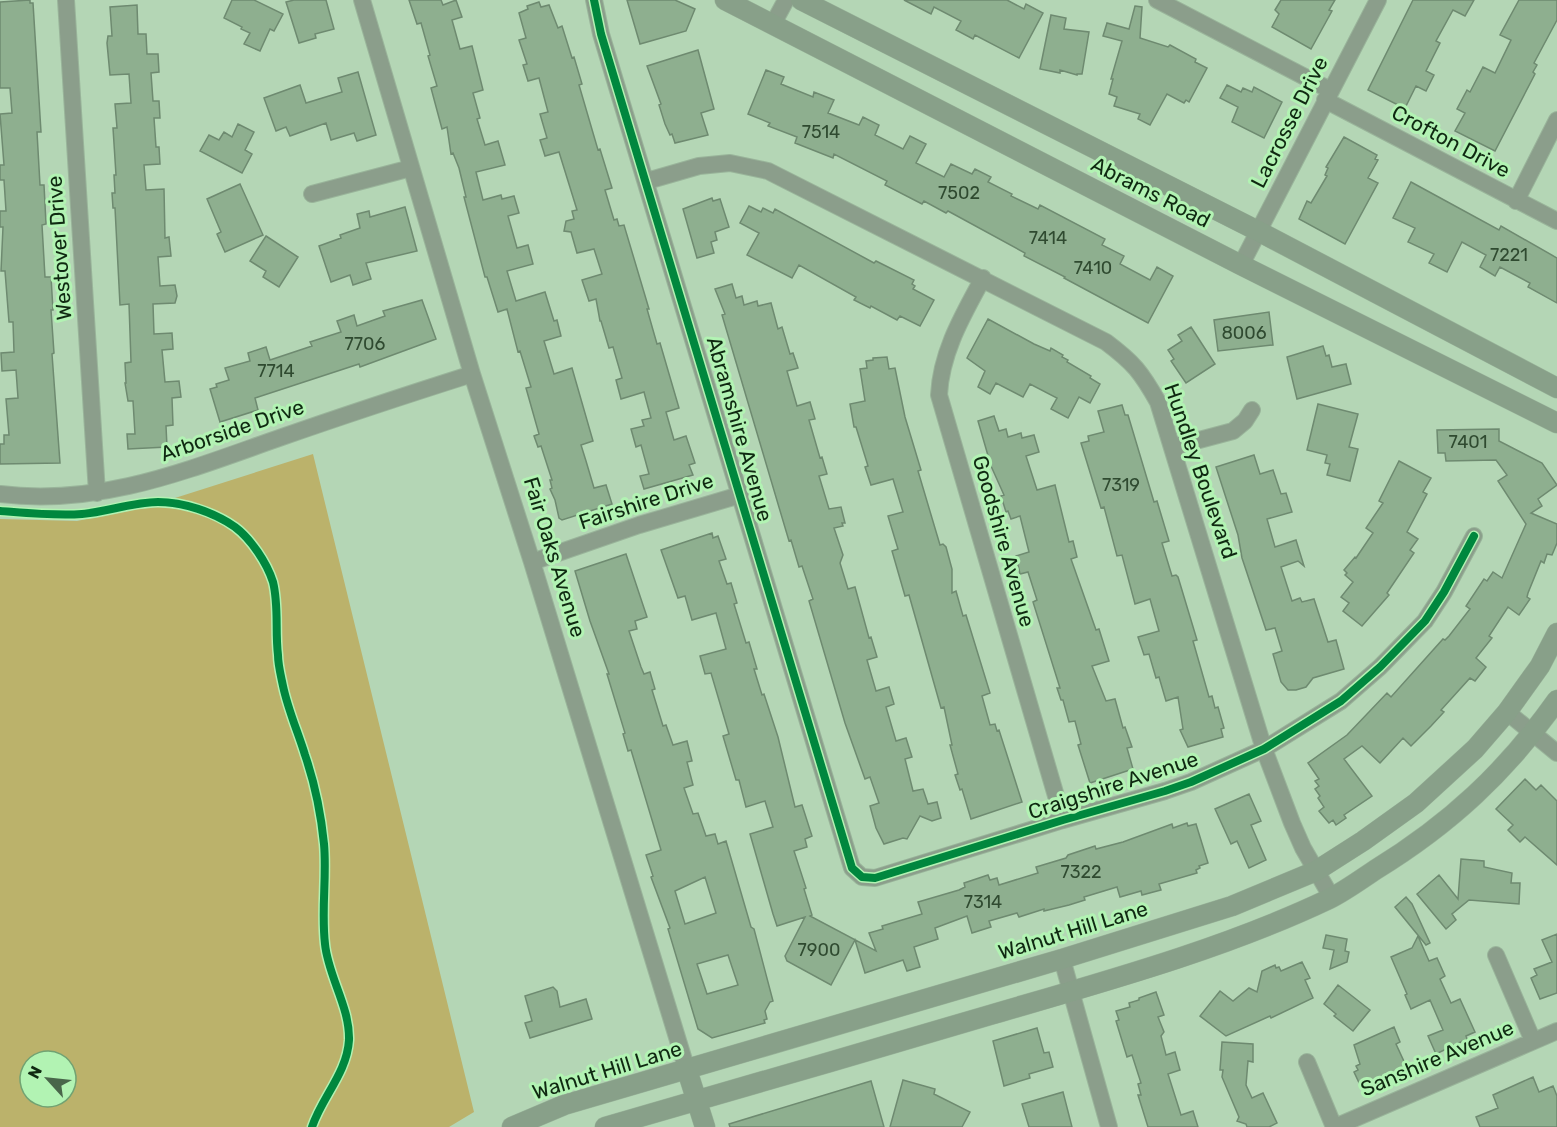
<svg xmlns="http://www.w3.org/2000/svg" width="1557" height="1127" font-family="Rubik,sans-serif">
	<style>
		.forest { fill: #bbb26b; fill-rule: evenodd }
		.building { fill: #8eaf8f; stroke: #6e8a70; stroke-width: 1.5; fill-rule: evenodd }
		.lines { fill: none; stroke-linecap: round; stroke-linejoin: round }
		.minor-casing { stroke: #99b49a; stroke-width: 18 }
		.major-casing { stroke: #99b49a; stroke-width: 21 }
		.minor { stroke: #8b9e8b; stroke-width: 16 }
		.major { stroke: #88a089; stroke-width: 20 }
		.cycleway-casing { stroke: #b2f3b3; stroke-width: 11 }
		.cycleway { stroke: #00873e; stroke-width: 8 }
		.labels { text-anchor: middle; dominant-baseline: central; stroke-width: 6; stroke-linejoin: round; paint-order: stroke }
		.number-label { font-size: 18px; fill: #2f4a30 }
		.street-label { font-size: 21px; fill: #0f2911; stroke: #b2f3b3 }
	</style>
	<rect width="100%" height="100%" fill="#b4d6b5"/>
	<path class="forest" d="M313,454L474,1112L449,1127H0V519L77,521L153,505ZM30,1061H66V1097H30Z"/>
	<path class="building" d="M30,0V3H33L41,132H37L40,185H44L46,224L42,225L45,277H51L53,310H51L54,353L52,354L60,463L0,464V444H4V435H9L6,399L18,398L16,370L2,371L1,353L14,352L13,322H9L5,271H1L3,227H0V211H6L4,180H0V165H4L0,114L12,113L10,88H0V2Z
		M232,0H254L283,14L274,31L270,29L260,51L244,44L250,33L241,29L242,27L224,18Z
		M294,0H326L334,29L315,34L316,38L299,43L286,2Z
		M409,0H441L443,5L456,0L462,17L452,20L460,49L472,46L483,90L473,93L480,118L477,119L485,145L498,141L505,165L476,172L483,200L501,195L502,199L514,196L519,213L508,216L517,248L528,245L533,264L507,271L516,301L545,292L554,321L557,320L561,336L544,341L554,374L572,368L593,441L581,445L586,461L594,488L606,485L612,504L562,520L559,518L555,500L550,489L552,488L550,480H552L541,446L538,447L534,436L539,434L526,388L531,387L520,351L518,352L507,309L498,312L487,277H485L464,197H466L459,168L453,153L451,154L447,127L442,129L431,88L437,86L428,56L430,55L421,23L417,24Z
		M627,0H675L695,9L686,31L640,44Z
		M904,0H1007L1024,9L1026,4L1043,13L1019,58L975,35L973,39L956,30L961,21L934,7L931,14Z
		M1281,0H1335L1329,10L1332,11L1311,49L1272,27L1279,14L1275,10Z
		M1413,0H1474L1465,16L1453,10L1436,41L1440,43L1426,71L1434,75L1426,91L1416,86L1406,106L1403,105L1402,107L1368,90Z
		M1519,0H1557V20L1534,63L1537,65L1533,72L1535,74L1495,151L1455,131L1465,113L1457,109L1467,90L1470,92L1483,67L1495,73L1511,40L1500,35Z
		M539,2L541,7L549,5L558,28L562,26L572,58L574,57L582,84L579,85L598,150L600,149L612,188L605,190L614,220L617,219L619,226L624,225L649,309H647L657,344L660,343L679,408L666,412L674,440L686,436L695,463L689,465L693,475L644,489L640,476L649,474L641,445L636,447L631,429L644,426L642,420L651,418L644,392L621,399L616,380L622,378L613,347L609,348L601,321H600L596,299L589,301L582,280L602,274L594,249L577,253L571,232L564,231L566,221L574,219L572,211L577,210L559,152L545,156L540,140L547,138L540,114L548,112L539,78L528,81L523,65L527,64L519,40L526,38L519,13L528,9L527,6Z
		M137,5L138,34H146L147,54H158L159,72L151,73L153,101H159L160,118H154L156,147H159L160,164L144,165L146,190L164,189L165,238L169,237L171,256L158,257L160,286L175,285L177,296L175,303L153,304L154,334L172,333L173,349L162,350L165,382L179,381L181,397L172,398L173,425L166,426L167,447L128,449L127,434H135L133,401H128L125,383H126L125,363L131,362L129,304L120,305L115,208H113L112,193H115L114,175H116L113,128H117L115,104L131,103L129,74L110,75L107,43L108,36H112L110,7Z
		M1135,6L1142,7L1140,38L1168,47L1170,45L1196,59L1195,62L1207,68L1189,102L1186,100L1184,103L1167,94L1150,125L1138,119L1140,114L1114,106L1117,97L1109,94L1113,79H1111L1122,41L1103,36L1107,23L1129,29Z
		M1051,15L1066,18L1064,29L1089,32L1082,74H1077V75L1060,70V73L1040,69Z
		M698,50L714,109L701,113L708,135L675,143L672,134L670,135L665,124L659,105L661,104L647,66Z
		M766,70L784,77L781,84L813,97L814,92L834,100L828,113L859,125L863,117L879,125L875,135L903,149L910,136L926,144L916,163L944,177L951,164L972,174L975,169L991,177L988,182L1012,194L1011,196L1038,209L1040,205L1105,239L1102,245L1124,256L1120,264L1150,280L1157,267L1173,276L1148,323L1064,278L1065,277L1024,256L1025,253L948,211L946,213L924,201L922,204L885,185L887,181L834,154L833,158L795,143L797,137L768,126L770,123L748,114Z
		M358,72L376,135L357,141L354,133L331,140L326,123L290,136L286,127L276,131L264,98L300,85L306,103L342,92L338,78Z
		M1227,85L1241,92L1243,88L1252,92L1254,87L1282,102L1264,138L1232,122L1238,107L1220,98Z
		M238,124L254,132L245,150L252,154L242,173L200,151L209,135L219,140L224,132L232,137Z
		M1344,137L1377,155L1375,159L1378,160L1368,178L1378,183L1345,244L1299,219L1307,201L1311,203L1327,176L1325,175L1328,168L1326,167Z
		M1411,182L1499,230L1501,226L1557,258V303L1528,287L1530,283L1500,267L1495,276L1480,267L1486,255L1462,242L1447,272L1429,263L1434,254L1408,242L1415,228L1393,218Z
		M240,184L263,235L225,252L217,234L221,232L207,199Z
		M712,198L713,201L720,199L729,227L715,232L717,240L711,242L714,253L697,258L683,209Z
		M749,206L761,212L763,208L773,213L775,209L874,263L876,261L914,280L912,284L915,286L913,289L934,300L920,326L900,316L897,320L871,306L870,308L854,300L856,297L799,265L792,278L747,255L759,233L740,223Z
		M405,207L417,251L366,263L371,279L353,285L350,275L331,282L319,246L341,238L340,235L360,228L357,214L369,211L370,217Z
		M266,236L298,257L279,287L263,277L266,271L250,261Z
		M732,284L736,298L742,296L744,305L757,301L758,306L771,303L778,329L782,327L790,354L793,353L798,368L787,371L797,406L810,402L815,419L809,420L820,458L822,457L827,474L819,476L829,509L841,507L845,523H842L843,526L834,528L843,555L840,563L848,589L855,587L869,638L871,637L877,657L867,660L876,691L889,687L894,704L886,707L896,741L906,738L912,757L905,759L913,791L923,789L928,804L937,802L941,818L932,821L920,816L907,839L903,838L884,844L876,828L870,806L879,803L870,777L865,779L845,723L809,601L813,599L802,566L799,567L791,540L789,541L722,315L725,314L715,289Z
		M422,300L436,339L360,367L359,364L255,398L258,410L220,422L210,389L217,387L216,384L229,380L225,368L250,361L248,353L266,347L270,360L312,346L310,342L341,332L337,321L354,315L357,326L385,316L383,311Z
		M1269,312L1273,345L1218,351L1214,320Z
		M988,319L1034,344L1050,351L1051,348L1063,355L1062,357L1068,360L1067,362L1091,376L1090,378L1100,384L1090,403L1079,397L1068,418L1051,409L1057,398L1030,384L1023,397L996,383L990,394L978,387L985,371L967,358Z
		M1191,327L1215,364L1186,383L1171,361L1174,359L1168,350L1182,341L1178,335Z
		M1323,346L1326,356L1329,355L1332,367L1346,364L1351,384L1297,399L1287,357Z
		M887,357L889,369L895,368L905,417L921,470L918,471L940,545L943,544L946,547L952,569V593L956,591L963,616L966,615L990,693L982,696L990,725L995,724L997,731L999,730L1022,802L971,819L962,789L960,790L955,775L958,774L950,745H952L944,707L941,708L909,595L905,596L892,551L898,549L888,516L903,512L893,479L871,485L865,467L868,466L856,427H854L850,404L865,401L860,369L867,368L866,361L873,360V358Z
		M1318,404L1358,414L1349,447L1358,449L1350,481L1327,475L1330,464L1325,463L1327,455L1307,450Z
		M1122,405L1125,415H1128L1154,502L1157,501L1169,541L1162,543L1172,576L1176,575L1178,577L1197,640L1193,641L1209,697L1212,696L1215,708L1218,707L1224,728L1221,729L1223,737L1188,747L1180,730L1183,729L1178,697L1166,701L1159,677L1156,678L1149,654L1144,655L1138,637L1159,631L1150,599L1135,604L1122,555L1117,556L1104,507L1101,508L1081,443L1089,441L1088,436L1104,432L1098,411Z
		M994,416L999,431L1006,429L1008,437L1021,433L1022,438L1034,435L1039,452L1026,456L1037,490L1055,485L1069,542L1073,541L1077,557L1071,559L1096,630L1099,629L1109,661L1092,666L1106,701L1115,699L1123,728L1125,727L1132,747L1127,748L1133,769L1090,783L1078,745L1081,744L1075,721L1069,722L1063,700H1061L1057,688H1060L1033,602L1037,600L1028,572L1020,574L1016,556L1029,552L1020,516L1011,519L1008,511L1006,512L1001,496L1004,495L991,466L978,421Z
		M1499,429V441L1542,463L1557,485L1538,499L1542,506L1531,513L1557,524V543L1552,555L1547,554L1544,563L1541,561L1528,593L1527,597L1530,599L1519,615L1508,607L1489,636L1492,638L1476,658L1486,667L1475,681L1470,678L1441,710L1444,712L1431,726L1411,746L1403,738L1380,763L1362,746L1344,759L1372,796L1344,815L1346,818L1336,825L1333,820L1329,823L1319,811L1324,807L1318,798L1320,796L1315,789L1319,786L1315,781L1319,779L1308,763L1347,735L1387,693L1391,697L1443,639L1445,640L1449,636L1470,609L1466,606L1484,579L1487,581L1493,572L1502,578L1526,524L1498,481L1507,475L1496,460L1446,461L1445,453H1438L1437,430Z
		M1254,455L1260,474L1273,470L1281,494L1286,493L1292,512L1267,519L1275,547L1296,540L1304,566L1298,561L1281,567L1292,601L1300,598L1302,602L1314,599L1328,642L1336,640L1344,669L1313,678L1306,687L1296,690H1288L1281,682L1273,654L1282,651L1275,628L1266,630L1242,558L1238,535L1216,467Z
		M1399,461L1431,478L1423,492L1427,494L1407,532L1418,539L1410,550L1414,553L1387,593L1389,595L1362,626L1343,611L1349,603L1341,597L1353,582L1345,575L1347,573L1344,570L1355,557L1356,558L1373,533L1366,528L1383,503L1379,501Z
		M712,533L713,538L718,536L726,559L719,561L727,584L731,583L737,603L734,604L746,643L749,642L757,669H754L762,695L764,694L778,737L795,807L802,805L812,836L805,839L807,847L794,851L806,888L804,889L812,915L810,916L876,951L869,933L883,929L882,926L922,914L918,902L959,890L965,887L964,883L988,875L990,880L997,878L999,885L1038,873L1036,867L1066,858L1068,855L1095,846L1096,849L1123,842L1172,824L1173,828L1187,823L1188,826L1196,824L1208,863L1199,866L1200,868L1196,870L1197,873L1159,884L1161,890L1142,895L1141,891L1120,897L1117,887L1084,897L1085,900L1069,905L1044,911V909L1019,917L1017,913L989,921L991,927L972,933L967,916L935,928L938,939L914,947L920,967L907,971L903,960L865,973L855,940L831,985L787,961L785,956L805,917L777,926L773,914L750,834L773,827L765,801L746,807L739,780H736L723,736L729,734L711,673L705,674L700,656L726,649L716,613L692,620L685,596L678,598L661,550Z
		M626,554L647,617L635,621L637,629L629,631L641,667L644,674L650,672L655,689L652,690L663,726L666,725L673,745L687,741L692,761L687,762L693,785L684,788L693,814L698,813L706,836L715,834L718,844L726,841L751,927L754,929L773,1001L770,1002L765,1011L767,1019L764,1020L765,1023L712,1038L698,1029L668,929L670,928L651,877L653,876L646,855L661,850L631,750L628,751L623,734L625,733L607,674H609L590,621L575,571ZM705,877L716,913L685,924L675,891ZM728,955L738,985L707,994L697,964Z
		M1525,779L1536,790L1541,785L1557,801V865L1525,837L1520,842L1508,830L1513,825L1496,809Z
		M1249,794L1261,821L1251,825L1266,860L1249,868L1237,841L1231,844L1215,809Z
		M1461,859L1484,861V867L1512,873L1511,883H1520L1519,904L1469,900L1452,914L1456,920L1446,929L1417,894L1439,875L1458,899Z
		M1406,897L1412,904L1430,943L1426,945L1395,907Z
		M1557,934V993L1540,999L1531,978L1537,975L1534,969L1552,962L1542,940Z
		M1326,935L1347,939L1345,951L1349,952L1347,962L1330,969L1334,950L1323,948Z
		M1418,936L1429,961L1437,958L1445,976L1440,979L1451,1003L1460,999L1475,1032L1466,1036L1467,1039L1436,1054L1428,1036L1443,1030L1430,1000L1411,1009L1405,995L1407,994L1391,957L1412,948Z
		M1302,962L1310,978L1305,980L1313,998L1271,1018L1270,1016L1226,1036L1200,1016L1220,991L1233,1001L1249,988L1257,992L1262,971L1275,965L1276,968L1279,967L1281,971Z
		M1338,985L1370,1010L1353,1031L1334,1016L1336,1014L1324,1004Z
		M553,987L557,991L560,1007L586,999L592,1019L530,1038L525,1023L532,1021L525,996Z
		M1156,992L1164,1015L1158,1017L1164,1032L1161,1036L1166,1055L1175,1052L1180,1070L1168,1074L1181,1115L1193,1111L1198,1127H1148L1138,1095H1141L1138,1084L1141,1083L1132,1055L1127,1057L1116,1021L1119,1020L1116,1011L1130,1007L1129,1003L1139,1000V998Z
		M1394,1027L1400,1042L1396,1044L1407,1068L1362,1089L1354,1072L1358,1070L1356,1066L1360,1064L1354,1045Z
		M1037,1028L1044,1053L1049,1052L1053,1067L1029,1074L1030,1078L1004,1086L993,1041Z
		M1222,1042L1253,1044V1062L1248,1061L1246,1085L1252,1098L1263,1093L1277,1123L1269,1127H1247L1246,1124L1237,1121L1239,1117L1222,1077L1223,1070H1220Z
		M1533,1077L1539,1092L1553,1086L1557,1096V1127H1480L1476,1117L1498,1108L1493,1095Z
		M903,1080L935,1089L934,1094L970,1112L962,1127H890Z
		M871,1081L884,1127H730L729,1124Z
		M1063,1092L1072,1127H1029L1022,1104Z"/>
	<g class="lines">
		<defs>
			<path id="minor" d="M66,0L97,493
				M362,0L472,374L532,562L687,1070
				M594,0L601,34L852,868L862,877L875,878L1063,820L1165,791L1191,782L1264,749L1341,701L1380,667L1425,621L1444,592L1474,536
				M1157,0L1330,90
				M773,24L786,0
				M1325,100L1557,221
				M647,181L699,166L730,163L768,171L1106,342C1134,363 1141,372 1158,402L1264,749L1292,823L1303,848L1332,898
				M312,194L411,168
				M1516,201L1557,120
				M1241,265L1378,0
				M983,278C963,315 941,352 939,395L1063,820
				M1173,447L1233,431L1245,421L1252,410
				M0,494C100,507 190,469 282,437C345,415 409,394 472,374
				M532,562L639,525L740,495
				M1507,712L1557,753
				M1496,955L1533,1041
				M1062,959L1109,1127
				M1307,1062L1334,1127
				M1335,1127L1557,1031"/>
			<path id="major" d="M725,0L1241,265L1557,423
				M801,0L1258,231L1557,388
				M687,1070L705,1127
				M512,1127L564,1105L1062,959L1232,906L1316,871L1363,841L1416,803L1475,749L1507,712L1540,666L1557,633
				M605,1127C733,1090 862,1053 990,1015C1103,982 1224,949 1329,899C1345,891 1360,880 1375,870C1450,824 1506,772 1557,700"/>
		</defs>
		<use href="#minor" class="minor-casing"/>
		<use href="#major" class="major-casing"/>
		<use href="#minor" class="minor"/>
		<use href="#major" class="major"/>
		<defs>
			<path id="cycleway" d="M594,0L601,34L852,868L862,877L875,878L1063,820L1165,791L1191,782L1264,749L1341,701L1380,667L1425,621L1444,592L1474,536
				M0,511C26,513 55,516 82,514C106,512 134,502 158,502C183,502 214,512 235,527C251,539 267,563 273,582C279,606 275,631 278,655C278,665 281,676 283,686C288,710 298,732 305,755C315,784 321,814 324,844C327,877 321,910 325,944C328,976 350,1007 349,1040C347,1073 322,1097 312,1127"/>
		</defs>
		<use href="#cycleway" class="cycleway-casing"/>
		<use href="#cycleway" class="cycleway"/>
	</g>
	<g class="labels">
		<g class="number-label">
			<text x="821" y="132">7514</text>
			<text x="959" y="193">7502</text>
			<text x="1048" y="238">7414</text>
			<text x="1509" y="255">7221</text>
			<text x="1093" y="268">7410</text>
			<text x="1244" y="333">8006</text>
			<text x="365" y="344">7706</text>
			<text x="276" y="371">7714</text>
			<text x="1468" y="442">7401</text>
			<text x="1121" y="485">7319</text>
			<text x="1081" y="872">7322</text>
			<text x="983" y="902">7314</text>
			<text x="819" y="950">7900</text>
		</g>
		<g class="street-label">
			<text transform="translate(1289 122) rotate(-63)">Lacrosse Drive</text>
			<text transform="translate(1451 141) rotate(28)">Crofton Drive</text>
			<text transform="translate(1151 192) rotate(27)">Abrams Road</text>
			<text transform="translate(59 248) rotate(-94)">Westover Drive</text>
			<text transform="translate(740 429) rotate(74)">Abramshire Avenue</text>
			<text transform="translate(232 430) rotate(-19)">Arborside Drive</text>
			<text transform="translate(1201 471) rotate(71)">Hundley Boulevard</text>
			<text transform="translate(646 501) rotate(-18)">Fairshire Drive</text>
			<text transform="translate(1004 541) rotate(74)">Goodshire Avenue</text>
			<text transform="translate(555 557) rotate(73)">Fair Oaks Avenue</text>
			<text transform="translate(1113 785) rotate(-18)">Craigshire Avenue</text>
			<text transform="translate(1073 930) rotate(-17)">Walnut Hill Lane</text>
			<text transform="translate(1437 1058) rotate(-23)">Sanshire Avenue</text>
			<text transform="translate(607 1070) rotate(-17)">Walnut Hill Lane</text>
		</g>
	</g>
	<g transform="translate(48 1079) rotate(297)"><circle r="28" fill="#b2f3b3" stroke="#71a272" stroke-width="1.5"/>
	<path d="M0-4.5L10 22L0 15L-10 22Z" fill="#49664a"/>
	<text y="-9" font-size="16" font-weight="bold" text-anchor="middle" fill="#0f2911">N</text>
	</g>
</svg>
